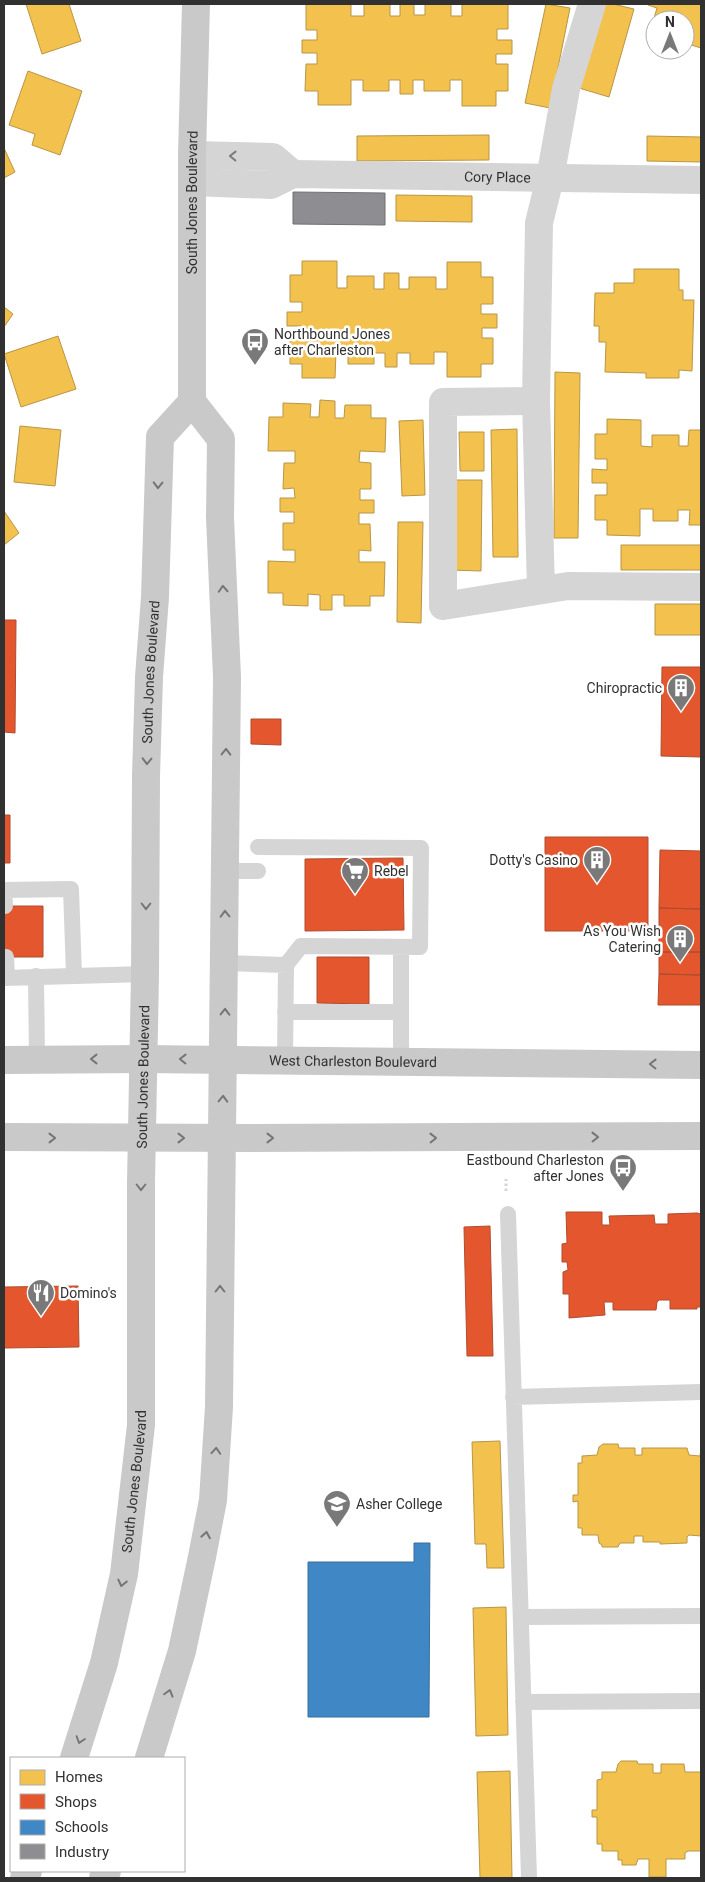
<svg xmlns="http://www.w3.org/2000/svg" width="705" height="1882" font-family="Roboto,sans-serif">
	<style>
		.homes { fill: #f2c14e; stroke: #b89645 }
		.shops { fill: #e4572e; stroke: #ae4c2f }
		.schools { fill: #3f88c5; stroke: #3b6e99 }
		.industry { fill: #8d8d92; stroke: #717175 }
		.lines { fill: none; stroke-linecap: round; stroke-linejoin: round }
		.path { stroke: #d5d5d5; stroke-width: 3; stroke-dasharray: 2.5 2.5; stroke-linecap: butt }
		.lane { stroke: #d5d5d5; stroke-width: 16 }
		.street { stroke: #d5d5d5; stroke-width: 28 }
		.primary { stroke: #c9c9c9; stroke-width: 28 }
		.oneway { stroke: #7b7b7b }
		.oneway2 { stroke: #757575 }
		.labels { text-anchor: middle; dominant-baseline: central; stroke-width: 5; stroke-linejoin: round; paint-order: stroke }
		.street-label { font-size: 14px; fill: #313131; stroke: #fff }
		.poi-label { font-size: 14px; fill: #313131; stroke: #fff; text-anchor: start }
	</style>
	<rect width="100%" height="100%" fill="#fff"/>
	<path class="homes" d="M26,4H69L81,41L42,54Z
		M306,4H351V16H364V4H390V16H400V4H414V15H425V4H451V16H462V4H508V29H497V40H512V54H496V64H508V91H496V106H462V80H450V91H424V80H413V94H400V80H389V91H363V80H351V105H318V91H305L306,64H317V53H302V40H317V30H306Z
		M546,4L570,8L550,108L525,103Z
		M603,4H613L634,9L609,97L579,88Z
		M649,4H701V48L685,43V20H655V26L652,25L657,8L648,5Z
		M28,71L82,91L60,155L32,145L35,134L9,125Z
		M489,135V160L357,161V136Z
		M647,136L701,137V162L647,161Z
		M4,148L15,172L4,178Z
		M396,195L472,196V222L396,221Z
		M302,261H337V288H347V276H374V289H384V273H399V289H409V277H436V289H447V262H481V277H493V304H481V314H497V328H482V338H493V364H481V377H447V352H434V364H410V353H397V367H385V353H374V364H348V352H336L335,378H302V364H290V337H302V326H287V312H302V302H290V275H302Z
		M634,269H679V290H683V300H694L692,371L679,370V378H646V373L605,372L606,342H599V326H594L595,293H614V283H634Z
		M4,307L13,314L4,327Z
		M58,336L76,389L21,407L4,354Z
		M555,372L580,373L578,538H554Z
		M320,400L335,401V418H344L345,405H371V418H386L385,452L360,451L359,462L371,463V489H360V500H374V513H359V524H370L371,551L359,550V562H385L384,596H370V606H344V595H332V610H320V595L308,594V606L283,605V593H268V561L295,562V550H283V523H294V512H280V498H295L294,488L283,489L284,463H295V451H268L269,417H283V403L311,404L310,417H319Z
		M607,419L641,420V446L652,447V435H679V446H688L689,430H701V525H689L690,510H678V521H653V509H640V536L607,535V520H595V495H607V483H592V469L607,470V459H595V434H607Z
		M423,420L425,495L402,496L399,421Z
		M20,426L61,430L55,486L14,482Z
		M517,429L518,557H493L491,430Z
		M459,432H484V471H460Z
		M452,480H482L481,571L450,570Z
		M4,511L19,533L4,545Z
		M398,522H423L421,623L397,622Z
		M621,545H701V570H621Z
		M655,604H701V635H655Z
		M500,1441L504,1568H487L486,1544H475L472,1442Z
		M603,1444H618L619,1448H635V1455H642V1448H687L689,1455L700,1456L701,1448V1536L689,1535L687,1537V1543L660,1544V1542H643V1536H634V1543H620L618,1547H602V1545L599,1543L598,1535H582V1528H578V1501L573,1502V1495H578V1463H582V1456L597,1455L599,1447Z
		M506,1607L508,1735L476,1736L473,1608Z
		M621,1761H637L638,1764H653V1773H661V1764H684L685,1772H701V1851H688L685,1853V1859H666V1877H649V1859H638L636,1865H622V1860H618V1851H602V1844H597V1817H592V1810H597V1780L602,1779V1772H616L618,1764Z
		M510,1771L512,1878H480L477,1772Z"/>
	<path class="shops" d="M4,620H16L15,733L4,732Z
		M662,667H701V757L661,756Z
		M251,719H281V745L251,744Z
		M4,815H10V863H4Z
		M545,837H648V931H545Z
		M660,850L701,851V909L659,908Z
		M403,858L404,930L305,931V859Z
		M4,906H43V957H4Z
		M659,908L701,909V952H659Z
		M659,952H701V975L659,974Z
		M317,957H369V1004L317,1003Z
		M659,974L701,975V1005H658Z
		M566,1212H602V1225H610L609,1216L654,1215L655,1224H668V1214L697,1213L701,1214V1307H697V1309H670V1300H659L657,1302L656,1310H613V1302H604L605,1315L569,1318V1294H563V1272L568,1270L567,1262H562V1244L567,1243Z
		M490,1226L493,1356H467L464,1227Z
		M78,1286L79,1347L4,1348V1287Z"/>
	<path class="schools" d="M414,1543H430L429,1717H308V1562H414Z"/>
	<path class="industry" d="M293,192L385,193V225L293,224Z"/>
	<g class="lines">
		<path class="path" d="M506,1191V1179"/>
		<path class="lane" d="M258,847L421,848L420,947L301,946L286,965L285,1060
			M224,871H258
			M4,890L71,889L74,975
			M4,890L5,906
			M401,947V1062
			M6,957L7,977
			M225,963L286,965
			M36,976L37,1059
			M4,978L145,974
			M285,1012H401
			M508,1214L529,1878
			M513,1397L701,1392
			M521,1617L701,1616
			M523,1702L701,1701"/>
		<g class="street">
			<path d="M192,155L273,157L293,174"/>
			<path id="s1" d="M192,182L271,185L293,174L701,180"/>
			<path d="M536,401L443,402V606L568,586L701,587"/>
			<path d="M541,590L536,401L539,223L550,178L566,89L592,4"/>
		</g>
		<g class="primary">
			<path id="s2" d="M4,1060L143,1059L701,1065"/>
			<path d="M4,1137L251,1138L701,1136"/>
			<path id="s3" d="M74,1758L104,1663L124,1574L141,1425V1183L145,974L146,776L149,677L155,597L160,437L192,402"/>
			<path id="s4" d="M149,1758L182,1651L202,1557L213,1500L219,1407L227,677L220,518L221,439L192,402V155L196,4"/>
			<path d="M24,1878L28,1871"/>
			<path d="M103,1878L107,1871"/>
		</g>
	</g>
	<defs><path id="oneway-chevron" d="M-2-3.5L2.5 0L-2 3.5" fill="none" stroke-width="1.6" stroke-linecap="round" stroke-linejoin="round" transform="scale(1.25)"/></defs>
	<use class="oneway" href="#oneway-chevron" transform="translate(233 156) rotate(-179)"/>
	<g class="oneway2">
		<use href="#oneway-chevron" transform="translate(158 485) rotate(91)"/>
		<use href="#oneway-chevron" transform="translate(223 589) rotate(-93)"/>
		<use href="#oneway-chevron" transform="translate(226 752) rotate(-89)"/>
		<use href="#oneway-chevron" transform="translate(147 761) rotate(91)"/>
		<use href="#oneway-chevron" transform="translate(146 906) rotate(90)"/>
		<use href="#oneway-chevron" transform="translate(225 914) rotate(-91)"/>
		<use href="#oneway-chevron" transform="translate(225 1012) rotate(-89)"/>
		<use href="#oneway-chevron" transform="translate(94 1059) rotate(180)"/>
		<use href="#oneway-chevron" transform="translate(183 1059) rotate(-179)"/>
		<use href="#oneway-chevron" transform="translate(653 1064) rotate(-179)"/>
		<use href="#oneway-chevron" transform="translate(223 1099) rotate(-88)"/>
		<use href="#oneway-chevron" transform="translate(595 1137) rotate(-1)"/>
		<use href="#oneway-chevron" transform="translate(52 1138)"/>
		<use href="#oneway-chevron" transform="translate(181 1138)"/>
		<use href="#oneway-chevron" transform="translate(270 1138)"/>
		<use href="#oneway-chevron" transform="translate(433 1138) rotate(-1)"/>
		<use href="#oneway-chevron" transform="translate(141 1187) rotate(90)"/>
		<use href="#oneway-chevron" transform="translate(220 1289) rotate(-90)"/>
		<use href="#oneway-chevron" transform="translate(216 1451) rotate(-86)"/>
		<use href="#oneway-chevron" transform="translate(206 1535) rotate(-80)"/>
		<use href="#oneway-chevron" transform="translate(122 1583) rotate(103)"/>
		<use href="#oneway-chevron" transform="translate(169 1693) rotate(-74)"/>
		<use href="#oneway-chevron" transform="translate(80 1740) rotate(108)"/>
	</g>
	<defs>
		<symbol id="bus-pin" viewBox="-11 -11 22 30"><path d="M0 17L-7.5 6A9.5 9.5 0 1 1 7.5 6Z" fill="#797979" stroke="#fff"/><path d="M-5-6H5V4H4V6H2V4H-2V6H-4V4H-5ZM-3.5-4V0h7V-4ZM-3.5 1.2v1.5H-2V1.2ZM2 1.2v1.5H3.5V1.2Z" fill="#fff"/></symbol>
		<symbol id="building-pin" viewBox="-11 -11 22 30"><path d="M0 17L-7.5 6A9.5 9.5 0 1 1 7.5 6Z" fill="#797979" stroke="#fff"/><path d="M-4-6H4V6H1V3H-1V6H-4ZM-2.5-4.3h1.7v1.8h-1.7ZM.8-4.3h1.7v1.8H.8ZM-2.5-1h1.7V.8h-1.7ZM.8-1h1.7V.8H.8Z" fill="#fff"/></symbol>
		<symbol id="supermarket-pin" viewBox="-11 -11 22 30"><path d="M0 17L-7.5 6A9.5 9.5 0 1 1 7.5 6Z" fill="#797979" stroke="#fff"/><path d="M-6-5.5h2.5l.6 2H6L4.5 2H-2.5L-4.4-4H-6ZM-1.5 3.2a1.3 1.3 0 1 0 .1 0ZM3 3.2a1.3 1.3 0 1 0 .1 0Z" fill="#fff"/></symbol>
		<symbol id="restaurant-pin" viewBox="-11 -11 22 30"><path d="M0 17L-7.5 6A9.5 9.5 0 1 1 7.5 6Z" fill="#797979" stroke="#fff"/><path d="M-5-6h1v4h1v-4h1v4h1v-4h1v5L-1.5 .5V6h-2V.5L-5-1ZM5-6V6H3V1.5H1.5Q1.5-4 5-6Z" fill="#fff"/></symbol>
		<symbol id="university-pin" viewBox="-11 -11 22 30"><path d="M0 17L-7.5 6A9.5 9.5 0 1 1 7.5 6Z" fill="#797979" stroke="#fff"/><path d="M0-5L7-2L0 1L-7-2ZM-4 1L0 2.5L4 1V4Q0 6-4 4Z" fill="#fff"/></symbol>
	</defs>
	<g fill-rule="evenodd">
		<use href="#bus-pin" x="239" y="326" width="32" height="43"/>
		<use href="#building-pin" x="665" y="672" width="32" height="43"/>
		<use href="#building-pin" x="581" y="844" width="32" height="43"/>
		<use href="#supermarket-pin" x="339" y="855" width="32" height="43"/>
		<use href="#building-pin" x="664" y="923" width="32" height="43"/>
		<use href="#bus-pin" x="607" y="1152" width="32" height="43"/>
		<use href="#restaurant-pin" x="25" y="1277" width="32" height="43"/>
		<use href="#university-pin" x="321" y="1488" width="32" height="43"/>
	</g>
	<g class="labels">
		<g class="street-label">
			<text stroke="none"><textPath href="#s1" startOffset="308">Cory Place</textPath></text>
			<text stroke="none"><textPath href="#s4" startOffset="1574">South Jones Boulevard</textPath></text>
			<text stroke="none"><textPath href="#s3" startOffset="1094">South Jones Boulevard</textPath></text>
			<text stroke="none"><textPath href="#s2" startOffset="349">West Charleston Boulevard</textPath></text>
			<text stroke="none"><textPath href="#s3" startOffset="689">South Jones Boulevard</textPath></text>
			<text stroke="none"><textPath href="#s3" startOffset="284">South Jones Boulevard</textPath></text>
		</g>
		<g class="poi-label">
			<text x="274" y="334">Northbound Jones<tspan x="274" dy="16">after Charleston</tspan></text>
			<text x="662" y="688" text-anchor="end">Chiropractic</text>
			<text x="578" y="860" text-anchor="end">Dotty's Casino</text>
			<text x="374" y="871">Rebel</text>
			<text x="661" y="931" text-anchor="end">As You Wish<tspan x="661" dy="16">Catering</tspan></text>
			<text x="604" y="1160" text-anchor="end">Eastbound Charleston<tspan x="604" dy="16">after Jones</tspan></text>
			<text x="60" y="1293">Domino's</text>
			<text x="356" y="1504">Asher College</text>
		</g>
	</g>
	<rect width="705" height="1882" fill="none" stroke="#313131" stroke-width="10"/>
	<rect x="10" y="1757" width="175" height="115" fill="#ffffff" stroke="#adadad"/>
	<rect x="20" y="1770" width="25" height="15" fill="#f2c14e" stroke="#adadad"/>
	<text x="55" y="1782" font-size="15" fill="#313131">Homes</text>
	<rect x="20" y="1794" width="25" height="15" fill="#e4572e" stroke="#adadad"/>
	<text x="55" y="1807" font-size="15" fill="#313131">Shops</text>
	<rect x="20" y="1820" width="25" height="15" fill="#3f88c5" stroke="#adadad"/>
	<text x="55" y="1832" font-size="15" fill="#313131">Schools</text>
	<rect x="20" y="1844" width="25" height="15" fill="#8d8d92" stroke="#adadad"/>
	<text x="55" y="1857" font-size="15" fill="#313131">Industry</text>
	<g transform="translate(670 35)"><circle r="24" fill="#ffffff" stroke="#adadad"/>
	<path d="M0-4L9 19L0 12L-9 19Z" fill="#797979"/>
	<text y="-8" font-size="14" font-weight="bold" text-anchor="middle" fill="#313131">N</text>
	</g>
</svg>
